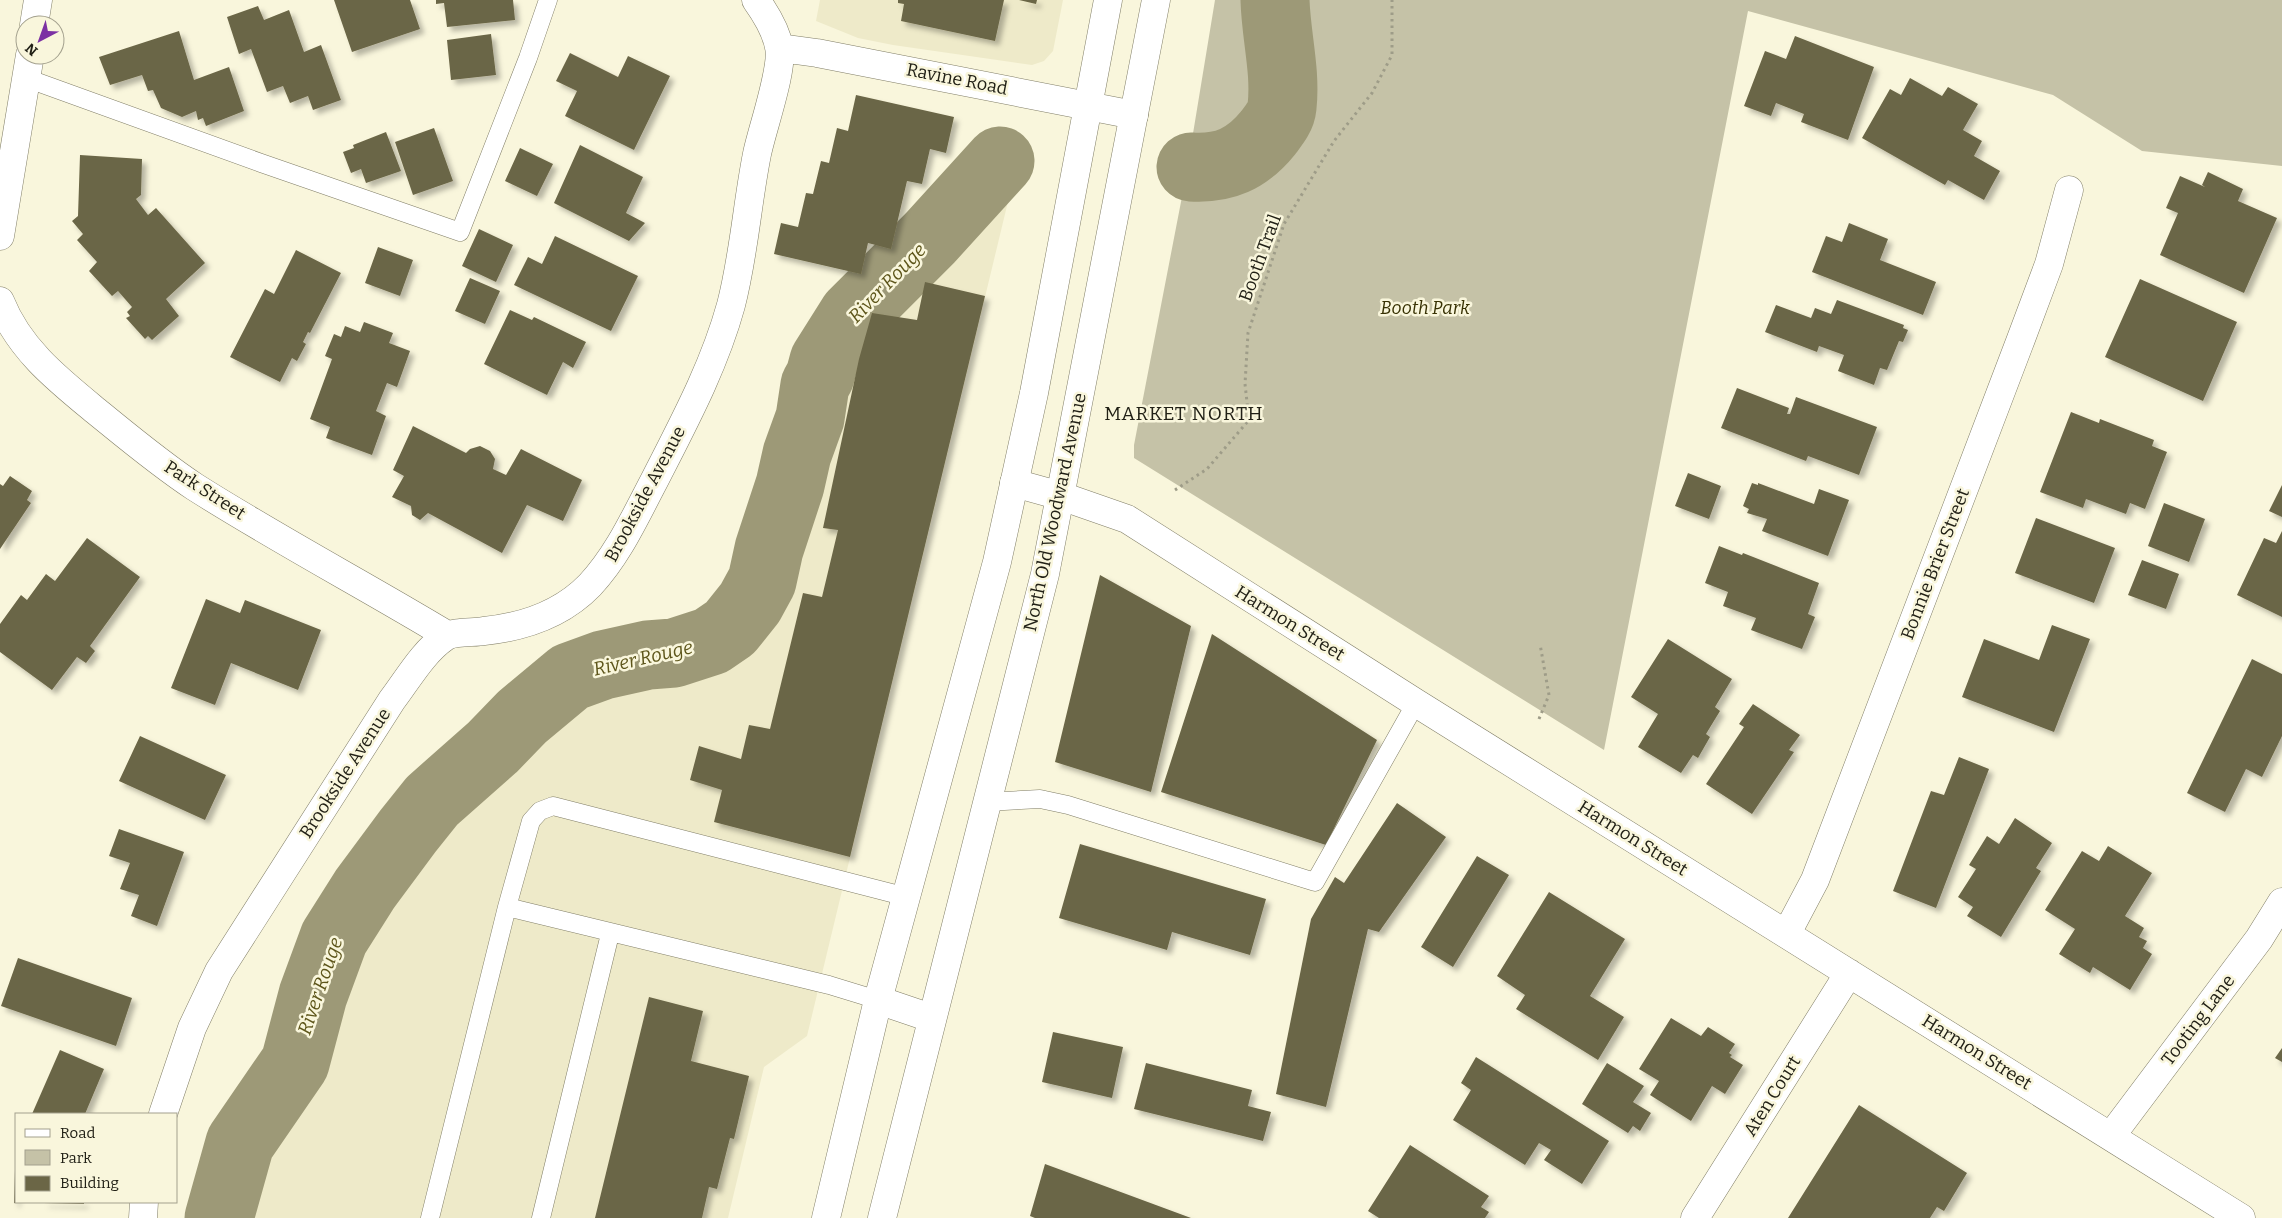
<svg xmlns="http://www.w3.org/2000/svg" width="2282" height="1218" font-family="Bitter,serif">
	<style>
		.built { fill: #eeeac9 }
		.green { fill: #c5c2a7 }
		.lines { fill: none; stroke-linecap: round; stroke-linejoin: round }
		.river { stroke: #9d9977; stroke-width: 69 }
		.building { fill: #6b6646; filter: url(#shadow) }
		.service-casing { stroke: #817e67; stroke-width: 19 }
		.minor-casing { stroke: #817e67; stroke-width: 29 }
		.tertiary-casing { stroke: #817e67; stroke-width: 29 }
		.path { stroke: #9e9c88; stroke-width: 3; stroke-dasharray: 2.5 4; stroke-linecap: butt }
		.service { stroke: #fff; stroke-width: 18 }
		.minor { stroke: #fff; stroke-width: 28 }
		.tertiary { stroke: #fff; stroke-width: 28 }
		.labels { text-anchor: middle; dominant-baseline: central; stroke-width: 5; stroke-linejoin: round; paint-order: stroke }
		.street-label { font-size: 18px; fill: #212016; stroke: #f9f6dc }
		.park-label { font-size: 18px; font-style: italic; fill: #373103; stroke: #f9f6dc }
		.water-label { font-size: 19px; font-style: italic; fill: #5d551a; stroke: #f9f6dc }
		.neighbourhood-label { font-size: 19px; letter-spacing: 1px; fill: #212016; stroke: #f9f6dc }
	</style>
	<defs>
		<filter id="shadow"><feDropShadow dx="4.5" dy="4.5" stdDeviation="2.5" flood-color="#0004"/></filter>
	</defs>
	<rect width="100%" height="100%" fill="#f9f6dc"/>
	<path class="built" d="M820,0H1063L1053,51L1044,61L1032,65L893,45L858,38L816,21Z
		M1012,185L807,1036L764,1067L728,1218H219L240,1143L295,1063L313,995L334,938L365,889L408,831L432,801L493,747L522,717L570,677L603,665L648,655L674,653L711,641L730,628L750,603L853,315Z"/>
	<path class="green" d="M1215,0H2282V166L2142,151L2053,95L1748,11L1604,750L1134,458V445L1186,176Z"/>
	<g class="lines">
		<path class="river" d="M1191,167C1224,169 1247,159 1268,133C1274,125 1281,117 1282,107C1286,71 1276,36 1275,0
			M219,1218L240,1143L295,1063L313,995L334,938L365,889L408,831L432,801L493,747L522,717L570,677L603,665L648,655L674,653L711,641L730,628L750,603L762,581L769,549L790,485L797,454L810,418L815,385L820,376L824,361L853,315L930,238L1000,161"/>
	</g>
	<path class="building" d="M334,0H410L420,29L352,52Z
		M436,0H513L515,20L447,27L444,3L436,4Z
		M898,0H1004L995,41L901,21L904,4L898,3Z
		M1019,0H1037L1036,4Z
		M258,6L264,20L289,10L304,52L321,45L341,100L313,110L308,96L290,103L283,86L267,92L251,49L239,54L227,17Z
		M179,31L194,80L229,67L244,111L206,126L203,118L198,120L196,111L182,117L161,108L153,90L148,91L142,75L110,85L99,57Z
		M491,34L496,75L451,80L447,40Z
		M1795,36L1874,67L1848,140L1801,122L1804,114L1776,103L1771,116L1744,106L1765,51L1786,59Z
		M570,53L618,77L628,56L670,76L634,150L565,116L577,91L556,81Z
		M1910,78L1942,96L1948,87L1978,104L1963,130L1982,141L1974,156L2000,171L1984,200L1948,180L1945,185L1862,138L1890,89L1901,95Z
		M856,95L954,117L946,153L930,149L922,184L907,181L891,249L868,243L861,274L774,254L781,223L798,227L806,193L813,194L821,161L829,163L837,128L848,131Z
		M434,128L453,181L413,195L395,142Z
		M386,132L401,171L366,183L361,169L351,173L343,152L354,148L353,145Z
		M580,145L643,177L626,213L645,223L629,241L554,203Z
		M520,148L553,164L537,196L505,181Z
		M80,155L142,159L141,195L136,199L148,215L156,208L205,263L166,299L179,316L152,340L148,336L145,339L126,318L130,316L127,312L132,307L118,291L112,296L89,271L97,262L77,240L83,234L72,221L78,216Z
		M2208,172L2243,189L2238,201L2277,218L2244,293L2160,255L2178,213L2166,208L2180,176L2205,187L2202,185Z
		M1849,223L1888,239L1880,260L1936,282L1923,315L1812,272L1826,236L1842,242Z
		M479,229L513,245L496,282L462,266Z
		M555,236L638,276L611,331L514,285L528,257L542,264Z
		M378,247L413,260L400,296L365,283Z
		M296,250L341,273L310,333L308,332L303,342L306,344L297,361L292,358L280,382L230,357L265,289L274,294Z
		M470,278L500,291L485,324L455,311Z
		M2140,279L2237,322L2203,401L2105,357Z
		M925,282L985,296L850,857L714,822L722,790L690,780L699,746L741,759L749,725L770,729L803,593L822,597L838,530L823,528L859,359L872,313L917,320Z
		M1837,300L1904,325L1903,328L1908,330L1903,342L1899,341L1887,370L1880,368L1874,385L1838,371L1844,355L1819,346L1817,352L1765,332L1776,305L1811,318L1815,308L1831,314Z
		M510,310L532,320L534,317L586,342L573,368L563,362L547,395L484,364Z
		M364,322L393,333L389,343L410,351L397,387L387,383L376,411L386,416L372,455L326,438L330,427L310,419L332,359L325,356L334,334L341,337L345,326L360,332Z
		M1737,388L1789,408L1787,414H1790L1796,397L1877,427L1859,475L1808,456L1806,461L1721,428Z
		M2071,412L2099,423L2100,419L2154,440L2152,446L2167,452L2145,509L2130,503L2126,514L2086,499L2083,508L2040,492Z
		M413,426L466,453L470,449L480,446L490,451L495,459L493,469L506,475L521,449L582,480L563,521L527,505L502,553L428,513L420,520L412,515L411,506L392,497L404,476L393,470Z
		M1688,473L1721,486L1709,519L1675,506Z
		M10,476L32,491L27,500L31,503L0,549V484L3,486Z
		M1752,483L1758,485V483L1814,504L1819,489L1849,500L1828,556L1762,531L1767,519L1747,513L1749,509L1743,506Z
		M2282,485V517L2269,511Z
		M2164,503L2205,519L2189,562L2148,546Z
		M2036,518L2115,548L2094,603L2015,573Z
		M2282,531V617L2237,595L2264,538L2276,543Z
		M87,538L140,577L90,646L95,651L86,663L77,657L52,690L0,652V624L21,595L27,600L46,574L55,581Z
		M1719,546L1742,555L1743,553L1819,583L1808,614L1815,617L1802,649L1751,630L1756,618L1723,606L1728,592L1705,583Z
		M2142,560L2179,574L2166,609L2128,595Z
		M1100,575L1191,626L1151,792L1055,762Z
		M206,599L240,613L245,600L321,630L298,690L231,663L215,705L171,688Z
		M2052,625L2090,639L2054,732L1962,697L1984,639L2039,660Z
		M1212,634L1377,740L1326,845L1161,792Z
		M1668,639L1732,679L1715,707L1720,711L1706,734L1710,737L1698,758L1693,755L1681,773L1638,747L1658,714L1631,697Z
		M2252,659L2282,674V736L2262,777L2246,769L2225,812L2187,793Z
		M1753,704L1800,735L1789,750L1794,752L1752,814L1706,784L1744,727L1739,724Z
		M140,736L226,775L205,820L119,781Z
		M1959,757L1989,769L1936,908L1893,891L1931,791L1944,795Z
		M1397,803L1446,837L1379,932L1368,929L1326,1107L1276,1094L1311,919L1335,877L1344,883Z
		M2015,818L2052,843L2036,868L2041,871L2001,937L1967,916L1973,907L1958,897L1976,869L1969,865L1987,836L1999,844Z
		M119,829L184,852L157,926L131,916L139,895L120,889L130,863L109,856Z
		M1080,844L1266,899L1250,955L1172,932L1167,950L1059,918Z
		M2108,846L2152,873L2125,916L2144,928L2139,937L2147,941L2143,948L2152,954L2130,990L2093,967L2090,973L2059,954L2075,929L2045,910L2082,851L2099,861Z
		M1477,856L1509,875L1453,967L1421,947Z
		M1549,892L1625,939L1590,996L1624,1017L1598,1060L1516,1009L1525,995L1497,976Z
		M18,958L132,998L116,1046L1,1006Z
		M649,997L703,1011L691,1061L749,1076L734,1139L730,1138L717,1189L709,1187L702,1218H595Z
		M1671,1018L1701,1036L1708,1027L1735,1044L1729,1053L1732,1055L1730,1057L1743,1065L1725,1094L1712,1086L1691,1121L1650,1095L1659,1081L1639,1069Z
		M1053,1032L1123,1047L1112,1098L1042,1082Z
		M2282,1048V1062L2275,1058Z
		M60,1050L104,1069L85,1114H32Z
		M1476,1057L1609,1141L1582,1184L1544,1160L1551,1150L1539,1143L1525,1165L1453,1120L1471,1090L1461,1083Z
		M1146,1063L1252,1090L1248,1106L1271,1112L1263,1141L1134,1109Z
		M1607,1063L1644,1086L1633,1102L1651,1113L1640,1131L1633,1126L1628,1133L1582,1104Z
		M1859,1105L1967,1173L1944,1211L1937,1207L1930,1218H1788Z
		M1410,1145L1489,1196L1481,1207L1489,1212L1485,1218H1379L1368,1211Z
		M1045,1164L1191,1218H1035L1030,1216Z
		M15,1170H16V1203H14Z
		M44,1202H84V1204L44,1203Z"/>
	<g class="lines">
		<defs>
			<path id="service" d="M26,78L261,163L460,232L528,58L548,0
				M986,802L1040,799L1068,805L1315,882L1416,703
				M507,907L531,821L540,811L553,806L907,897
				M430,1218L507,907L829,985L878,1000
				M541,1218L610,934"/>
			<path id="minor" d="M34,25L38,0
				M780,48L817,53L1134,115
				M0,236L30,55
				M0,301C19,349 57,379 96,411C128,437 160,464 195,487C277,539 364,585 447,635
				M1014,483L1061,496L1127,519L1416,703L2241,1218
				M1787,933L1815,880L2021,339L2049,264L2069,190
				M878,1000L931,1018
				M163,1114L192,1028L219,971L392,700C408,679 423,652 445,637C454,631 474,633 484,631C523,627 562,614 590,585C618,555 635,517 654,481C683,424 714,367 731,305C744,255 747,204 757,154C762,129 784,68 779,47C776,30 766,14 756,0
				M2111,1136L2259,939L2282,902
				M143,1218L144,1202
				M1695,1218L1849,973"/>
			<path id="tertiary" d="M826,1218L878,1000L997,562L1034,393L1108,0
				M882,1218L1045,574L1156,0"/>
		</defs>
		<use href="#service" class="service-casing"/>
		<use href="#minor" class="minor-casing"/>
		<use href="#tertiary" class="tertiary-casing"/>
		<path class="path" d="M1175,490L1207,469L1249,420L1245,384L1248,333L1284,224L1334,141L1372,93L1392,55V0
			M1539,719L1549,695L1540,644"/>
		<use href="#service" class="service"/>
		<use href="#minor" class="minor"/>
		<use href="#tertiary" class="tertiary"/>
	</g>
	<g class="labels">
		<g class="street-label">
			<text transform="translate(957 79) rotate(11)">Ravine Road</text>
			<text transform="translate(1260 258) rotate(-70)">Booth Trail</text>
			<text transform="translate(205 490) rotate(33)">Park Street</text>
			<text transform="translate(645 494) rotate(-62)">Brookside Avenue</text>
			<text transform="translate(1055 512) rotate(-78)">North Old Woodward Avenue</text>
			<text transform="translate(1935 564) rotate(-69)">Bonnie Brier Street</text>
			<text transform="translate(1290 623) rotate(32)">Harmon Street</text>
			<text transform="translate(345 773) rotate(-57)">Brookside Avenue</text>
			<text transform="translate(1633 838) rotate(32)">Harmon Street</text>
			<text transform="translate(2198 1020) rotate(-53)">Tooting Lane</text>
			<text transform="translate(1977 1052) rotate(32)">Harmon Street</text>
			<text transform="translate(1772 1096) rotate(-58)">Aten Court</text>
		</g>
		<g class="park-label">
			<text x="1425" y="308">Booth Park</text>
		</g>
		<g class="water-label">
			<text transform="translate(887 283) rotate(-46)">River Rouge</text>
			<text transform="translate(643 658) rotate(-13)">River Rouge</text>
			<text transform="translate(320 986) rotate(-71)">River Rouge</text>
		</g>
		<g class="neighbourhood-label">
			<text x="1184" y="413">MARKET NORTH</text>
		</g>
	</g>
	<rect x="15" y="1113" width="162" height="90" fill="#f9f6dc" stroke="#a3a08d"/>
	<rect x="25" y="1129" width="25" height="8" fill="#ffffff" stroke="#a3a08d"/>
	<text x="60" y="1138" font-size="15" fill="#212016">Road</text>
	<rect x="25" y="1150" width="25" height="15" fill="#c5c2a7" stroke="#a3a08d"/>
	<text x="60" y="1163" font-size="15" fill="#212016">Park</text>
	<rect x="25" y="1176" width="25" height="15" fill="#6b6646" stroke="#a3a08d"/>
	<text x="60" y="1188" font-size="15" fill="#212016">Building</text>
	<g transform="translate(40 40) rotate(221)"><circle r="24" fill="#f9f6dc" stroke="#a3a08d"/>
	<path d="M0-4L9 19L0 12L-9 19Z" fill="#7c31a3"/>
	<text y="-8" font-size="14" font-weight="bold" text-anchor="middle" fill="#212016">N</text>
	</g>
</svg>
